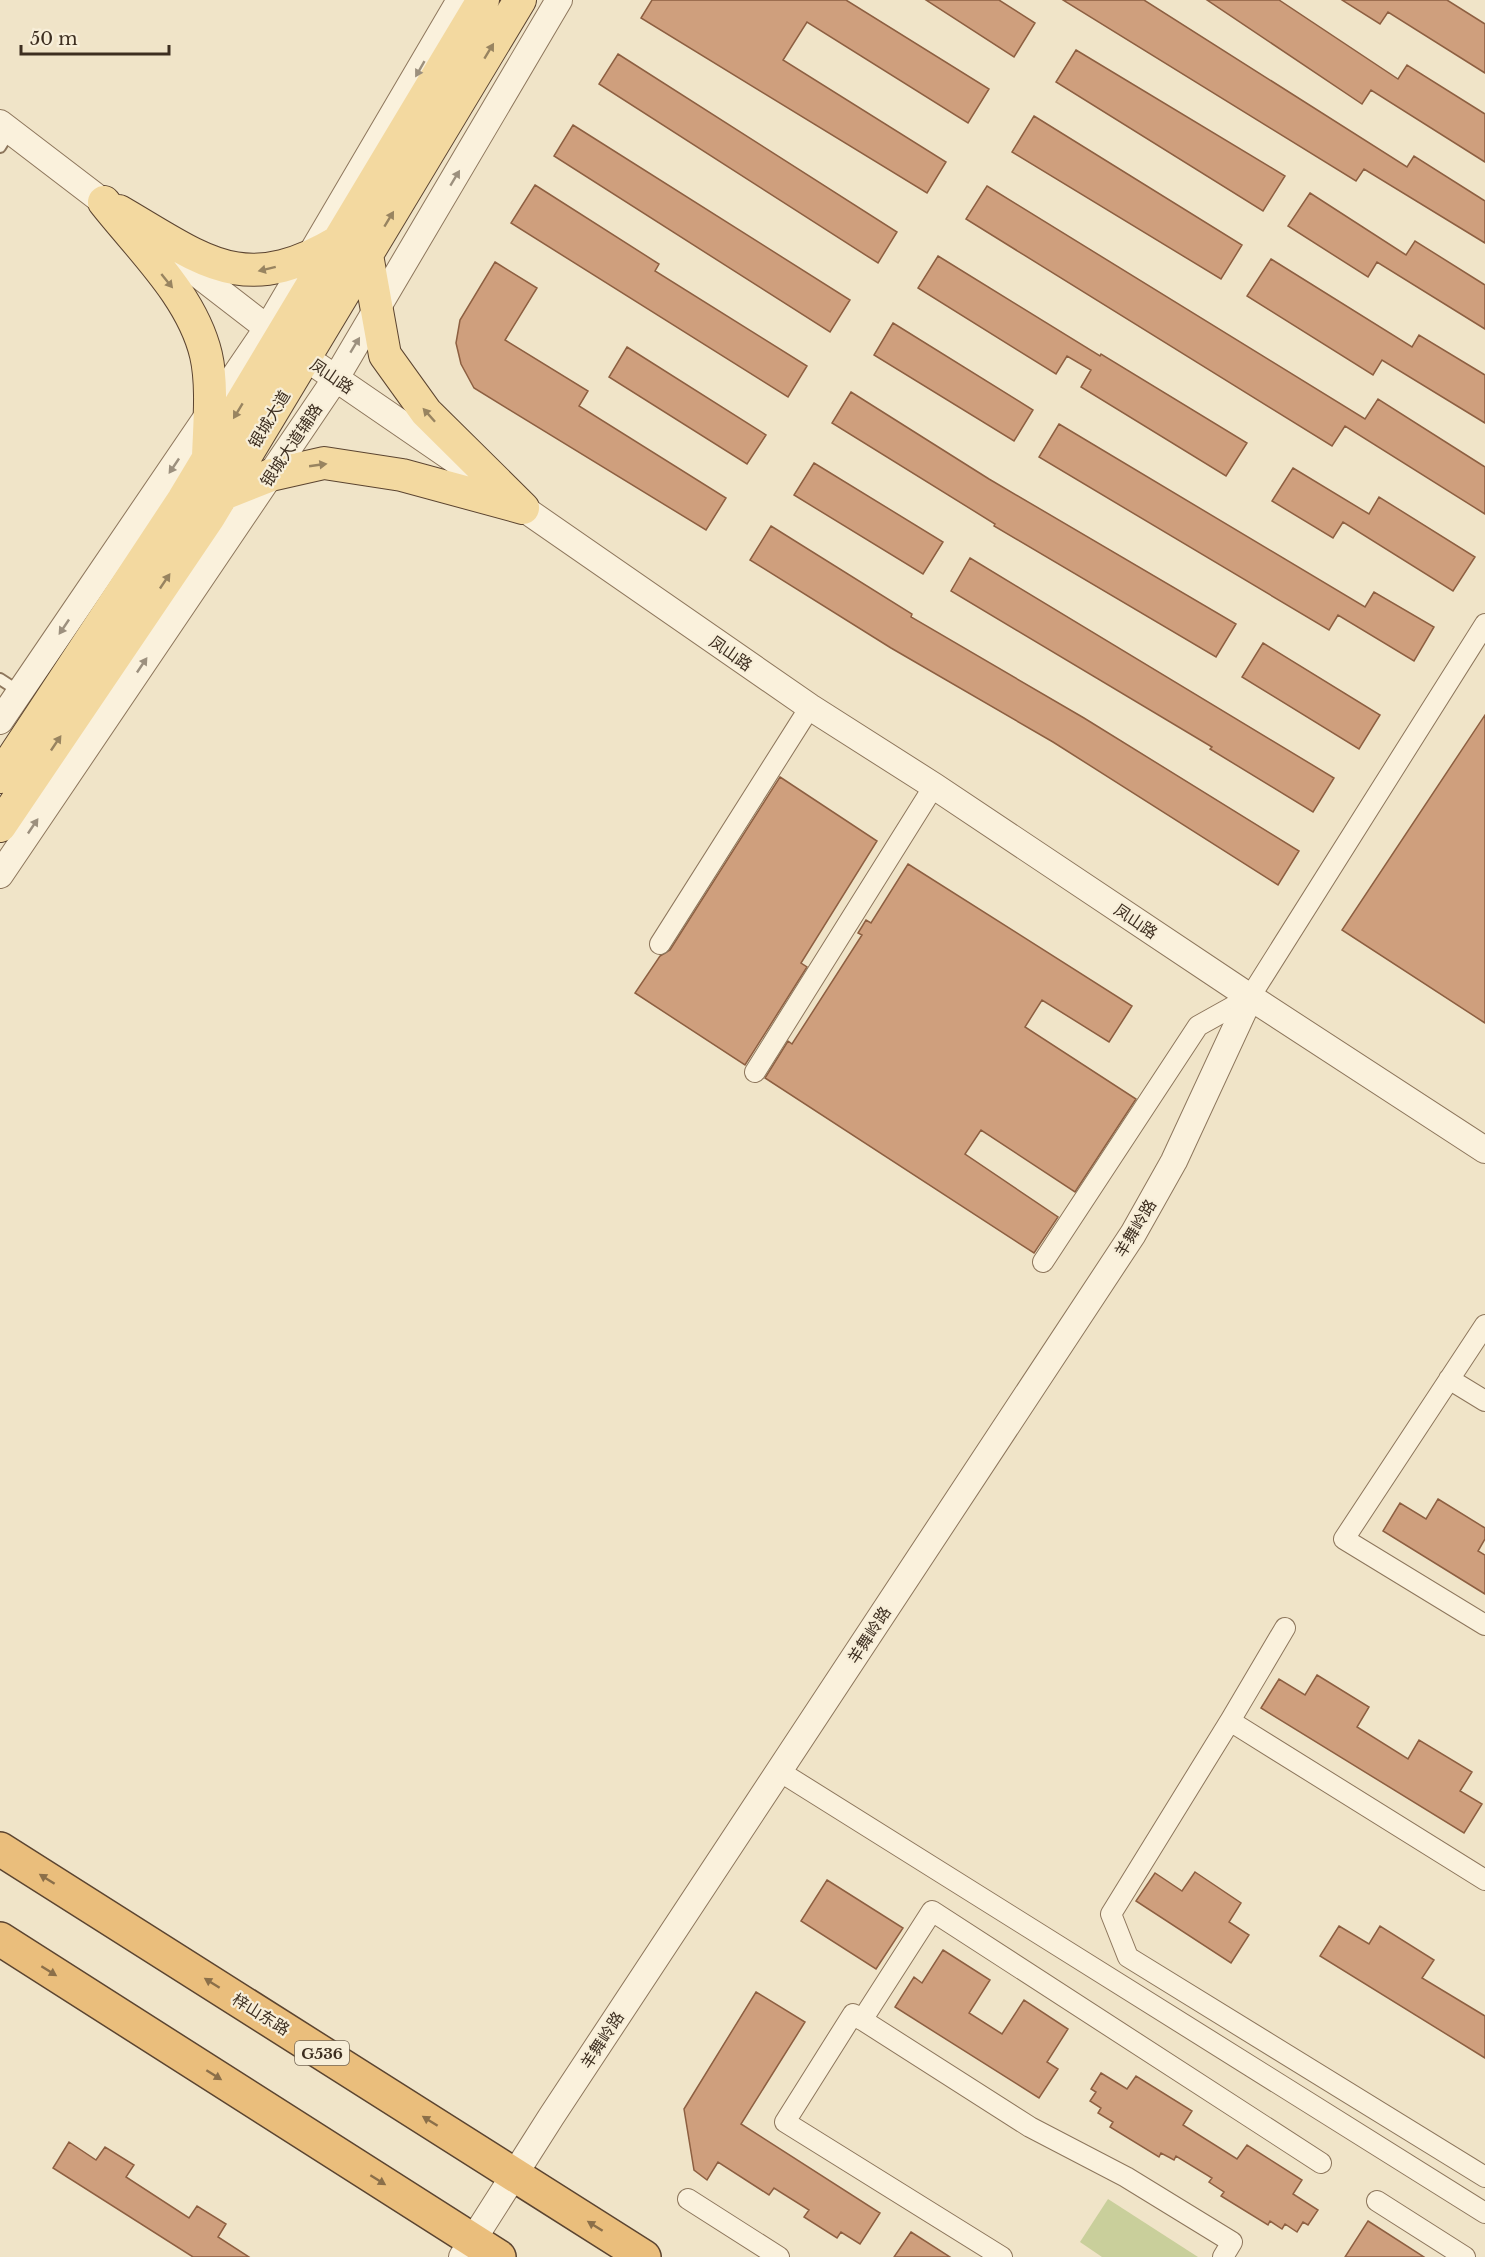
<svg xmlns="http://www.w3.org/2000/svg" width="1485" height="2257" font-family="'Libre Baskerville','Noto Sans SC',serif">
	<style>
		.pitch { fill: #c9cf9b }
		.building { fill: #cf9f7d; stroke: #8d5f41; stroke-width: 1.5 }
		.lines { fill: none; stroke-linecap: round; stroke-linejoin: round }
		.service-casing { stroke: #8d765c; stroke-width: 14 }
		.minor-casing { stroke: #8d765c; stroke-width: 22 }
		.tertiary-casing { stroke: #8d765c; stroke-width: 28 }
		.primary-casing { stroke: #5b4430; stroke-width: 34 }
		.trunk-casing { stroke: #5b4430; stroke-width: 36 }
		.service { stroke: #faf1dc; stroke-width: 10 }
		.minor { stroke: #faf1dc; stroke-width: 20 }
		.tertiary { stroke: #faf1dc; stroke-width: 26 }
		.primary { stroke: #f3d9a0; stroke-width: 32 }
		.trunk { stroke: #eabe7c; stroke-width: 33 }
		.oneway { fill: #988460 }
		.oneway2 { fill: #9c907e }
		.oneway3 { fill: #8b6f49 }
		.labels { text-anchor: middle; dominant-baseline: central; stroke-width: 4.5; stroke-linejoin: round; paint-order: stroke }
		.shield { fill: #f7eed8; stroke: #756857; stroke-width: 1.5 }
		.shield-label { font-size: 15px; font-weight: bold; fill: #3d2e20 }
		.street-label { font-size: 16px; fill: #3d2e20; stroke: #f7eed8 }
	</style>
	<rect width="100%" height="100%" fill="#f0e4c8"/>
	<path class="pitch" d="M1108,2199L1198,2257H1102L1080,2242Z"/>
	<path class="building" d="M652,0H846L989,89L968,123L807,22L783,60L946,162L927,193L641,18Z
		M926,0H999L1035,23L1014,57Z
		M1063,0H1144L1407,167L1414,156L1485,201V243L1364,169L1356,181Z
		M1207,0H1279L1398,79L1407,65L1485,114V162L1371,90L1362,104Z
		M1342,0H1447L1485,24V73L1388,12L1380,24Z
		M1076,50L1285,176L1263,211L1056,82Z
		M618,54L897,232L878,263L599,84Z
		M1034,116L1242,245L1221,279L1012,152Z
		M573,125L850,300L830,332L554,156Z
		M535,185L659,264L655,271L807,366L788,397L511,223Z
		M987,186L1365,419L1378,399L1485,467V514L1345,426L1332,446L966,219Z
		M1310,193L1406,255L1415,241L1485,285V329L1377,262L1368,277L1288,226Z
		M938,256L1100,356L1101,354L1247,443L1226,476L1081,387L1091,370L1067,356L1056,374L918,288Z
		M1271,259L1412,347L1419,335L1485,375V423L1382,360L1373,375L1247,296Z
		M495,262L537,288L505,340L588,391L579,406L726,498L706,530L474,388L461,364L456,343L460,320Z
		M893,323L1033,410L1014,441L874,355Z
		M627,347L766,435L747,464L609,377Z
		M851,392L989,479L1236,624L1216,657L994,526L995,524L832,423Z
		M1059,424L1365,607L1374,592L1434,627L1414,661L1338,615L1329,630L1039,457Z
		M814,463L943,542L923,574L794,495Z
		M1293,468L1369,514L1379,497L1475,557L1453,591L1343,522L1333,538L1272,501Z
		M771,526L912,614L911,617L1084,718L1299,851L1278,885L1053,742L891,648L750,560Z
		M970,558L1334,778L1313,812L1210,749L1212,747L951,591Z
		M1263,643L1380,715L1359,749L1242,677Z
		M1485,715V1023L1342,930Z
		M780,777L877,841L801,963L807,967L745,1065L635,993L660,956L670,950Z
		M908,864L1132,1006L1109,1042L1042,1000L1025,1027L1136,1099L1075,1192L981,1130L965,1154L1058,1217L1034,1253L765,1078L788,1041L792,1044L862,935L858,933L866,920L871,923Z
		M1438,1499L1485,1528V1539L1478,1551L1485,1555V1594L1383,1531L1400,1503L1426,1519Z
		M1317,1675L1369,1707L1357,1727L1408,1759L1419,1740L1472,1772L1460,1791L1482,1804L1464,1833L1261,1708L1279,1679L1305,1695Z
		M1195,1872L1241,1903L1229,1922L1249,1935L1231,1963L1136,1901L1155,1873L1182,1891Z
		M827,1880L903,1928L876,1969L801,1921Z
		M1339,1926L1369,1944L1380,1926L1434,1960L1422,1978L1485,2016V2058L1320,1956Z
		M943,1950L990,1980L969,2013L1002,2034L1024,2000L1068,2029L1047,2062L1058,2069L1039,2098L895,2007L914,1977L922,1983Z
		M756,1992L805,2022L741,2124L880,2213L860,2244L841,2232L837,2238L804,2217L809,2210L774,2188L769,2195L718,2162L707,2180L694,2170L684,2109Z
		M1101,2073L1127,2089L1136,2076L1192,2111L1183,2125L1237,2159L1247,2145L1302,2180L1293,2194L1318,2210L1308,2225L1303,2222L1297,2232L1285,2224L1282,2229L1270,2221L1268,2225L1221,2196L1224,2192L1209,2182L1212,2178L1176,2156L1174,2160L1161,2153L1159,2157L1110,2127L1113,2122L1098,2113L1101,2108L1090,2101L1096,2092L1091,2089Z
		M69,2142L96,2160L105,2147L134,2165L126,2177L189,2218L197,2206L226,2224L218,2237L249,2257H193L53,2168Z
		M1368,2221L1424,2257H1345Z
		M911,2232L950,2257H894Z"/>
	<g class="lines">
		<defs>
			<path id="service" d="M0,147L10,131
				M0,679L20,692"/>
			<path id="minor" d="M660,944L810,707
				M755,1072L934,786
				M1043,1262L1198,1026L1250,997L1485,624
				M1485,1325L1344,1539L1485,1625
				M1449,1379L1485,1401
				M1285,1628L1230,1721L1485,1880
				M1230,1721L1111,1914L1128,1957L1485,2177
				M779,1771L1485,2213
				M862,2020L932,1911L1321,2163
				M688,2199L779,2257
				M1377,2201L1465,2257
				M1002,2257L785,2122L853,2014L1030,2127L1126,2177L1232,2242L1223,2257"/>
			<path id="tertiary" d="M0,123L119,214
				M170,253L306,358L475,474
				M507,497L810,707L934,786L1250,997L1485,1150
				M0,721L268,327L460,0
				M0,875L336,378L559,0
				M462,2257L551,2117L1133,1234L1174,1161L1250,997"/>
			<path id="primary" d="M104,202C140,248 192,296 206,355C213,385 209,426 208,457
				M119,211C205,261 243,298 339,241
				M223,494L271,475L324,463L402,475L523,508L426,412L385,355L367,255
				M0,777L183,500L483,0
				M0,826L209,517L520,0"/>
			<path id="trunk" d="M0,1849L644,2257
				M0,1939L499,2257"/>
		</defs>
		<use href="#service" class="service-casing"/>
		<use href="#minor" class="minor-casing"/>
		<use href="#tertiary" class="tertiary-casing"/>
		<use href="#primary" class="primary-casing"/>
		<use href="#trunk" class="trunk-casing"/>
		<use href="#service" class="service"/>
		<use href="#minor" class="minor"/>
		<use href="#tertiary" class="tertiary"/>
		<use href="#primary" class="primary"/>
		<use href="#trunk" class="trunk"/>
	</g>
	<defs><path id="oneway-solid" d="M-6-.8H1V-3.2L6.5 0L1 3.2V.8H-6Z" transform="scale(1.5)"/></defs>
	<g class="oneway">
		<use href="#oneway-solid" transform="translate(489 51) rotate(-59)"/>
		<use href="#oneway-solid" transform="translate(389 219) rotate(-59)"/>
		<use href="#oneway-solid" transform="translate(267 269) rotate(166)"/>
		<use href="#oneway-solid" transform="translate(167 281) rotate(51)"/>
		<use href="#oneway-solid" transform="translate(238 411) rotate(121)"/>
		<use href="#oneway-solid" transform="translate(429 415) rotate(-132)"/>
		<use href="#oneway-solid" transform="translate(318 465) rotate(-8)"/>
		<use href="#oneway-solid" transform="translate(165 581) rotate(-56)"/>
		<use href="#oneway-solid" transform="translate(56 743) rotate(-56)"/>
	</g>
	<g class="oneway2">
		<use href="#oneway-solid" transform="translate(420 69) rotate(120)"/>
		<use href="#oneway-solid" transform="translate(455 178) rotate(-59)"/>
		<use href="#oneway-solid" transform="translate(355 345) rotate(-59)"/>
		<use href="#oneway-solid" transform="translate(174 466) rotate(124)"/>
		<use href="#oneway-solid" transform="translate(64 627) rotate(124)"/>
		<use href="#oneway-solid" transform="translate(142 665) rotate(-56)"/>
		<use href="#oneway-solid" transform="translate(33 826) rotate(-56)"/>
	</g>
	<g class="oneway3">
		<use href="#oneway-solid" transform="translate(47 1879) rotate(-148)"/>
		<use href="#oneway-solid" transform="translate(49 1971) rotate(32)"/>
		<use href="#oneway-solid" transform="translate(212 1983) rotate(-148)"/>
		<use href="#oneway-solid" transform="translate(214 2075) rotate(32)"/>
		<use href="#oneway-solid" transform="translate(430 2121) rotate(-148)"/>
		<use href="#oneway-solid" transform="translate(378 2180) rotate(32)"/>
		<use href="#oneway-solid" transform="translate(595 2226) rotate(-148)"/>
	</g>
	<g class="labels">
		<rect class="shield" x="295" y="2041" width="54" height="24" rx="4.5"/>
		<g class="shield-label">
			<text x="322" y="2053">G536</text>
		</g>
		<g class="street-label">
			<text transform="translate(332 376) rotate(34)">凤山路</text>
			<text transform="translate(269 419) rotate(-59)">银城大道</text>
			<text transform="translate(291 445) rotate(-56)">银城大道辅路</text>
			<text transform="translate(731 653) rotate(35)">凤山路</text>
			<text transform="translate(1136 921) rotate(34)">凤山路</text>
			<text transform="translate(1135 1228) rotate(-59)">羊舞岭路</text>
			<text transform="translate(869 1635) rotate(-57)">羊舞岭路</text>
			<text transform="translate(261 2014) rotate(32)">梓山东路</text>
			<text transform="translate(602 2040) rotate(-57)">羊舞岭路</text>
		</g>
	</g>
	<path d="M21 45v9h148v-9" fill="none" stroke="#3d2e20" stroke-width="3"/>
	<text x="30" y="45" font-size="18" fill="#3d2e20" stroke="#f7eed8" stroke-width="4.5" paint-order="stroke">50 m</text>
</svg>
